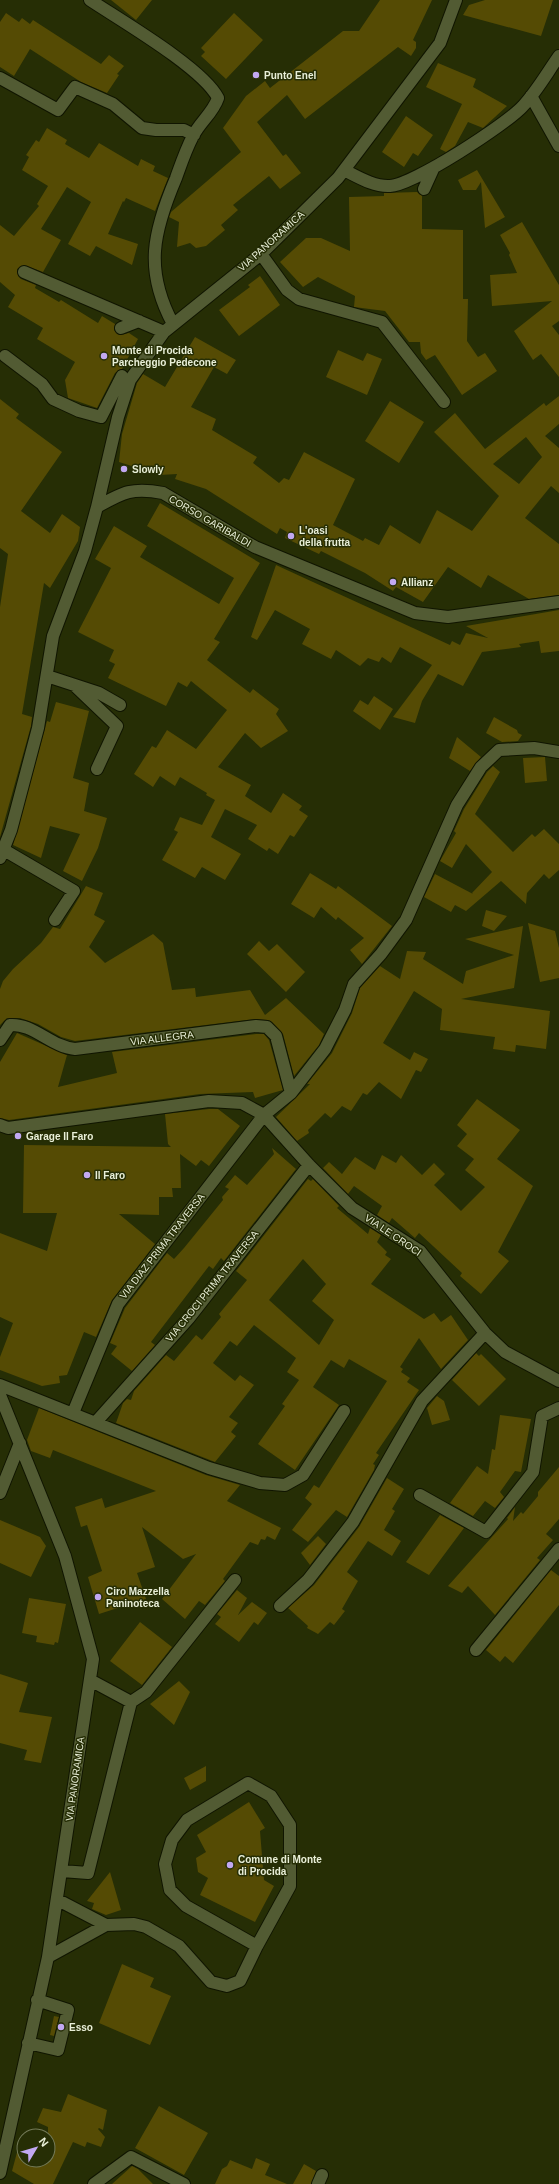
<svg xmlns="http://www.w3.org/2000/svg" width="559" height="2184" font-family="Arial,sans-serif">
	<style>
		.building { fill: #554b04; fill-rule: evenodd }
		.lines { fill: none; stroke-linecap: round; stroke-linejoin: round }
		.minor-casing { stroke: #101500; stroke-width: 14 }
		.minor { stroke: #525b33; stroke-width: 12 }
		.poi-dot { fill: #c2a8f2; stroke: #262e05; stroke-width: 1.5 }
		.labels { text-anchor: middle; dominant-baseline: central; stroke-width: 3; stroke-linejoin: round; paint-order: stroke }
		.poi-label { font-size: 10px; font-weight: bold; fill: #e9efd8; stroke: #262e05; text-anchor: start }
		.street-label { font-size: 10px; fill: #e9efd8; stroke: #262e05 }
	</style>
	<rect width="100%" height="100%" fill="#262e05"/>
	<path class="building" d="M111,0H152L136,20Z
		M380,0H432L413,40L416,42V48L411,56L398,47L305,119L287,95L257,122L283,156L286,154L301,173L280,189L269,176L233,205L238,210L221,225L225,230L206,246L196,248L190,243L177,247L179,222L169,217L171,212L241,152L223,128L246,96L265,81L270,88L343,31H359Z
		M485,0H553L541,36L463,15L469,5Z
		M6,13L19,22L22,18L30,24L33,20L101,64L109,55L124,66L117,74L119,75L107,93L81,82L30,49L14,76L0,67V22Z
		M234,13L263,40L226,79L201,56L205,52L201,48Z
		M438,63L476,79L473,87L507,106L483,128L468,122L455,146L446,152L440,149L462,104L426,87Z
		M406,116L433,135L418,156L413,153L404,167L382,152Z
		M47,128L67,140L65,144L89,158L99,143L138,166L141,159L155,166L153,171L168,178L155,211L126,198L124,202L123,201L108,234L138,244L132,265L96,246L90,256L68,244L91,202L67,187L41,229L61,240L43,272L24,265L17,269L18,276L21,279L36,285L35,288L59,302L61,300L98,323L102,316L115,324L114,330L117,334L120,335L129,333L138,339L122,369L115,373L97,408L68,398L65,380L75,362L37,339L43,328L8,307L15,295L0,282V225L14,236L39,206L37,204L48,186L22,170L29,157L26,155L36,140L39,142Z
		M477,170L505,217L485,228L481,182L476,190H463L458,180Z
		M417,192L422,196V229L463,230V299H468L467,341L478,357L485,353L497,371L462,395L435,355L426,360L421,353L420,342H409L385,311L354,307L355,296L318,277L303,287L280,262L306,238H321L350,251L349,197L384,196V193Z
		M522,222L559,285V321L552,326L559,335V377L541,354L533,360L514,331L552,301L492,306L490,275L517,273L509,255L510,253L500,235Z
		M260,276L280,305L239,336L219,310L250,287L248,285Z
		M195,337L236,360L227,374L214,367L191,407L216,419L212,430L257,457L253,463L279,483L284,478L289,480L304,452L355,479L333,525L363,541L365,538L379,545L390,525L420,544L437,510L472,531L499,496L434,432L455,413L485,449L544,403L546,406L559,396V424L545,436L559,448V493L551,486L525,518L559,544V595L529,599L488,575L481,588L448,567L423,602L396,587L393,591L365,573L321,551L319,554L285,538L287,532L280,528L277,534L206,489L175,479L177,474L160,475L119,462L122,434L137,383L143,374L165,387ZM526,437L542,457L519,484L493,464Z
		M338,350L363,361L367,353L382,359L367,395L326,377Z
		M0,399L19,414L16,418L62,452L21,511L50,533L62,514L80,527L78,541L50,588L44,583L22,714L32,717L31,726L0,837V607L8,554L0,548Z
		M390,401L424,422L399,463L365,441Z
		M160,503L260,563L214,639L220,642L207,660L250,693L253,689L279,709L276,714L288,731L261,748L245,733L218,767L251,785L245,796L271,813L283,793L302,806L299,810L308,816L294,837L290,835L278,854L269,848L267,851L248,839L257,825L225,809L211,837L241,854L225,880L202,867L195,878L162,860L178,832L174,830L180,817L202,825L215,800L206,795L207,793L180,777L175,786L160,776L153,787L134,774L152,746L156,748L167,730L196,749L227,710L191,681L187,687L178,682L166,706L108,678L115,664L109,661L114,650L78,632L111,568L95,559L114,526L147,546L140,557L219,604L234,578L147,526Z
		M276,565L450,645L452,641L460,645L466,633L488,638L466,626L559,610V651L541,653L539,641L519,644L521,647L482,652L463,686L438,674L422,701L415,723L393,717L432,665L400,647L391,663L382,657L379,662L368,658L360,666L336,650L331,659L302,644L310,629L275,610L257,640L251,637Z
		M374,696L393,709L380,730L353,711L360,700L368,705Z
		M56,702L89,711L73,778L89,783L84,811L107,818L98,848L82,881L63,871L80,834L50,826L41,858L13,845L47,721L50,722Z
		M494,717L517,730L518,733L522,735L518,741L502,742L486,733Z
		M457,737L481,757L470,771L449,758Z
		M545,757L547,781L525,783L523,758Z
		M493,766L500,772L475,814L513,852L532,834L535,837L544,829L559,844V870L549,879L544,874L527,893L526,904L501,881L466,911L455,905L451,912L424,897L435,874L473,894L472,893L492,872L466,844L452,868L440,861L456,833L454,831L464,809L487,772Z
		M310,873L336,889L338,886L392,926L362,964L350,950L364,938L338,917L336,920L321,907L314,918L291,904Z
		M86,886L103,893L94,915L105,921L89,947L105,963L153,934L163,943L172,990L195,988L196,997L250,990L265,1015L286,998L324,1034L319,1045L294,1076L283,1034L272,1022L268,1020L255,1019L75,1041L61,1037L38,1024L20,1018H7L0,1025V989L3,981L13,969L41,943L53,927L60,929Z
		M486,910L507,916L494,931L482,926Z
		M528,923L555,931L559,948V978L540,982Z
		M523,926L514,988L461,999L550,1011L546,1049L516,1045L515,1052L493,1049L495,1037L440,1030L442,1009L414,991L383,1043L410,1060L414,1052L428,1059L421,1072L416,1070L401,1099L379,1082L367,1095L363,1093L351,1111L342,1106L331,1118L325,1113L308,1130L309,1133L297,1141L276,1117L310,1084H307L332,1053L352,1013L360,988L380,966L400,979L407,951L426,952L423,959L463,984L466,971L514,955L465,939Z
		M259,941L269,951L277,944L305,972L286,992L247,954Z
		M17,1033L67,1055L58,1087L117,1073L112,1052L256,1034H264L269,1040L283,1090L255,1098L253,1092L200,1094L9,1120L0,1118V1062Z
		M477,1099L520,1130L497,1159L533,1186L498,1252L509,1261L481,1294L460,1276L462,1273L419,1233L415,1238L392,1218L389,1223L377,1215L382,1206L354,1186L348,1194L323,1168L329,1162L342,1174L355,1157L375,1170L382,1155L396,1163L401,1155L422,1175L434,1163L445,1174L434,1185L461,1211L485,1187L465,1170L474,1159L457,1146L467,1134L457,1125Z
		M209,1109H218L240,1126L209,1166L201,1160L196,1166L180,1154L181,1188H172L173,1197H159V1215L119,1214L155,1244L112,1300L96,1337L84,1332L67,1375L59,1376L60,1383L42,1386L0,1370V1357L13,1323L0,1317V1233L47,1251L57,1213H23L24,1145L171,1147L168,1144L165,1114Z
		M272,1148L296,1169L224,1261L221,1258L213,1269L209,1266L151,1342L155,1345L132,1371L111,1354L117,1346L110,1343L125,1308L167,1253L174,1259L184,1248L223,1200L222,1197L229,1189L225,1187L235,1175L247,1185L274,1154Z
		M308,1179L311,1181L313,1179L339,1206L337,1208L368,1234L370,1228L381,1235L377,1242L387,1252L385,1255L391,1259L371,1284L424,1319L434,1313L441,1322L451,1315L468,1340L441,1369L419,1338L400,1367L403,1369L401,1372L410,1378L407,1382L419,1390L376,1453L379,1455L373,1464L375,1465L374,1470L347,1517L336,1510L308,1542L292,1530L312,1504L305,1498L314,1485L319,1488L387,1381L349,1359L344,1368L331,1360L313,1387L339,1405L295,1470L258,1444L285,1406L282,1404L299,1380L287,1372L296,1358L254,1325L237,1346L230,1341L213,1363L235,1381L240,1375L254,1385L229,1417L238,1423L231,1432L236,1436L215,1462L116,1423L123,1403L127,1399L131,1400L134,1391L166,1355L174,1361L196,1335L202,1340L221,1317L219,1314L247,1280L236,1271ZM303,1259L326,1284L312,1301L334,1320L319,1345L269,1300Z
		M476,1353L479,1356L481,1354L506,1379L479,1406L452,1380Z
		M437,1396L444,1401L450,1420L432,1425L427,1408Z
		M39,1408L206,1475L240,1485L227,1501L281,1528L275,1540L267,1536L265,1540L261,1539L258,1545L250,1542L223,1579L225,1581L205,1605L199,1601L185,1619L162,1599L196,1554L183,1559L142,1527L155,1567L137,1573L146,1599L99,1614L88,1577L102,1571L87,1525L81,1527L75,1507L102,1498L105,1508L156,1491L53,1450L50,1458L31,1451L27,1440Z
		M500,1415L531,1419L521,1472L515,1471L500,1492L504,1497L495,1508L485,1501L473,1516L450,1503L477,1466L488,1474L492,1449L495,1450Z
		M559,1467V1519L546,1534L553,1540L537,1558L540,1560L495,1615L468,1586L462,1593L448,1586L508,1519L507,1518L515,1507L513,1521L521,1512L523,1514L538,1496V1492Z
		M387,1478L404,1489L392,1509L395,1511L384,1530L401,1541L392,1556L368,1541L347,1572L358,1581L342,1609L345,1611L334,1625L330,1622L318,1634L307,1628L308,1626L288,1608L314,1585L359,1527Z
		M440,1515L464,1528L429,1575L406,1562Z
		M0,1520L40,1537L46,1546L31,1577L0,1563Z
		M318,1536L326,1544L310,1565L301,1553Z
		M551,1570L559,1576V1605L513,1663L505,1656L500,1662L486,1650Z
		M237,1590L247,1598L238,1615L252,1602L267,1613L258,1625L254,1622L239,1642L215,1624L221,1617L217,1614Z
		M29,1598L66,1604L58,1643L55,1642L54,1645L36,1642L37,1636L22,1633Z
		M140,1622L172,1647L142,1685L110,1661Z
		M0,1674L28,1683L19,1712L52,1717L41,1763L24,1760L27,1750L0,1743Z
		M179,1681L190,1692L174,1725L150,1704Z
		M206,1766V1781L190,1790L184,1778Z
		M249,1802L265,1828L260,1831L264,1880L274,1886L255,1922L200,1895L208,1878L198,1872L196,1858L206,1852L197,1835Z
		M110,1872L121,1910L106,1915L92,1909L94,1903L87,1901Z
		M122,1964L154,1978L150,1987L171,1996L150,2045L99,2023Z
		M54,2016L59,2017L54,2036L50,2035Z
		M68,2094L107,2110L103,2130L99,2128L98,2129L105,2137L101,2147L87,2142L85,2147L73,2142L53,2184H34L12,2171L19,2145L24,2147V2160H48V2127L37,2122L43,2108L61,2112Z
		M159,2106L208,2133L184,2175L135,2148Z
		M256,2158L270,2164L265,2175L287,2184H215L222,2169L227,2166L230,2160L252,2169Z
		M304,2164L316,2171L311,2184H293Z
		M132,2166L138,2169L153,2184H112Z"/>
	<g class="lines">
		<defs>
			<path id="minor" d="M90,0C120,20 203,68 218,98C213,113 200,122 193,136C186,149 181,164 176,178C153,232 144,270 173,324
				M0,78L58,110L75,87L113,104L142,128L156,130H184L194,135
				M531,96L559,146
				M344,170C358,177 374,187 390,186C413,185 507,124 523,106C537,91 547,73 559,56
				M424,189L434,167
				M261,254L287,290L299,299L382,322L444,402
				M24,272L164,332
				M121,328L139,321
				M5,356L42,384L53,399L79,411L101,417L122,376
				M97,507C123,492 133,487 163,493L255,547L415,613L448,617L559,602
				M47,676L99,693L120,705
				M74,685L117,726L97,769
				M4,850L74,891L55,920
				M0,858L11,830L38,728L53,636L85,551L97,507L118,417L130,380L164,332L261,254L338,178L440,43L456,0
				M0,1040L10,1025C33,1023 51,1047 75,1049L256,1026L267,1027L276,1036L291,1093
				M0,1125L8,1128L209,1101L242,1103L264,1115L309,1165L352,1208L420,1251L485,1333L505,1352L559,1381
				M0,1385L209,1468L260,1483L285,1485L303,1475L344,1411
				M0,1395L65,1556L93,1659L48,1957L0,2173
				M73,1413L118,1304L264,1115L291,1093L325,1049L345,1010L354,984L381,954L406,920L457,805L481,767L499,750L534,748L559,752
				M96,1422L189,1318L309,1165
				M0,1493L20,1443
				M420,1495L486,1532L533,1472L542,1416L559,1408
				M280,1606L308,1580L353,1522L422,1401L485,1333
				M476,1650L559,1549
				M90,1680L131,1702L146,1692L235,1580
				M62,1871L88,1873L131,1702
				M58,1900L106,1925
				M48,1957L106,1925L134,1924L146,1927L179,1946L211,1982L227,1986L240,1981L257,1946L290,1886V1825L271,1796L248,1783L187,1820L172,1840L165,1864L170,1890L186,1906L257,1946
				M28,2043L58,2050L68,2010L37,2000
				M94,2184L131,2157L184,2184
				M318,2184L322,2175"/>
		</defs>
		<use href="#minor" class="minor-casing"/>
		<use href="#minor" class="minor"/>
	</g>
	<g class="poi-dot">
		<circle cx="256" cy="75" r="4"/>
		<circle cx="104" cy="356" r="4"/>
		<circle cx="124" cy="469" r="4"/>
		<circle cx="291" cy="536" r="4"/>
		<circle cx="393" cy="582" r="4"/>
		<circle cx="18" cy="1136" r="4"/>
		<circle cx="87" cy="1175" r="4"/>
		<circle cx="98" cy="1597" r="4"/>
		<circle cx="230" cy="1865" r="4"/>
		<circle cx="61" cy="2027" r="4"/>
	</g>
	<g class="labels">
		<g class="poi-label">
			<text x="264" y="75">Punto Enel</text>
			<text x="112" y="350">Monte di Procida<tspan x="112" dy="12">Parcheggio Pedecone</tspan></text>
			<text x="132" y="469">Slowly</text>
			<text x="299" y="530">L'oasi<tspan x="299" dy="12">della frutta</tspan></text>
			<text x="401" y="582">Allianz</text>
			<text x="26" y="1136">Garage Il Faro</text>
			<text x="95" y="1175">Il Faro</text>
			<text x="106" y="1591">Ciro Mazzella<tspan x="106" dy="12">Paninoteca</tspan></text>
			<text x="238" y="1859">Comune di Monte<tspan x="238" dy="12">di Procida</tspan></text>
			<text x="69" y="2027">Esso</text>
		</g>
		<g class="street-label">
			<text transform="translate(271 241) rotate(-42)">VIA PANORAMICA</text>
			<text transform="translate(210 521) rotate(30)">CORSO GARIBALDI</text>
			<text transform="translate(162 1038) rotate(-7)">VIA ALLEGRA</text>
			<text transform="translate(393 1235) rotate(34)">VIA LE CROCI</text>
			<text transform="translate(162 1246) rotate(-52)">VIA DIAZ PRIMA TRAVERSA</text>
			<text transform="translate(212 1286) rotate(-51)">VIA CROCI PRIMA TRAVERSA</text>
			<text transform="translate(75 1779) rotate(-82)">VIA PANORAMICA</text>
		</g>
	</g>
	<g transform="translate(36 2148) rotate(52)"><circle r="19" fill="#262e05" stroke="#747b59"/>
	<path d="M0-3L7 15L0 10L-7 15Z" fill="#c2a8f2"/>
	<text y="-6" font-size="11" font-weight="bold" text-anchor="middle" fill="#e9efd8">N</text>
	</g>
</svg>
